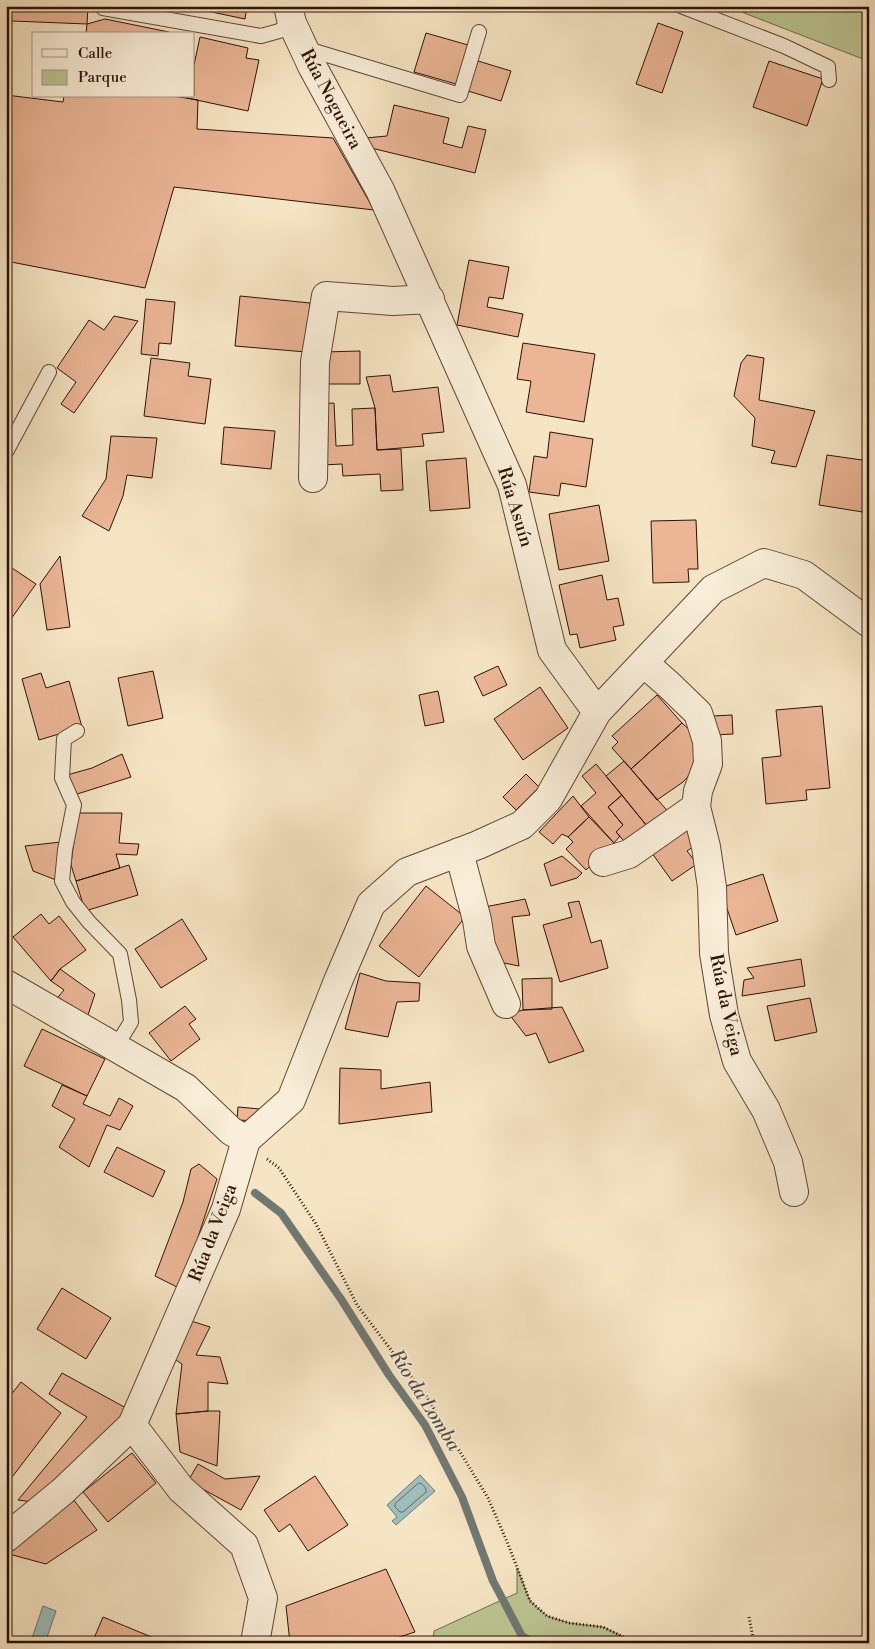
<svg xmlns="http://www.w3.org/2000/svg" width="875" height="1649" font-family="'Libre Bodoni',serif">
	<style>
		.green { fill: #bcc594; stroke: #756b4d }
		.water { fill: #9ebdbb; stroke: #717873 }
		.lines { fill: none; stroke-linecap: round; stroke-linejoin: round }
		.shore { stroke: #666760; stroke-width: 1 }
		.stream { stroke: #717873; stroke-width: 8 }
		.building { fill: #ebb596; stroke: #2e1106 }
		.service-casing { stroke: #604636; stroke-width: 16 }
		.minor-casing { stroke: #604636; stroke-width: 30 }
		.path { stroke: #2e1106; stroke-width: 3; stroke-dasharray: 1 2.5; stroke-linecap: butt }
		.service { stroke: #f9eed9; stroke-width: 14 }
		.minor { stroke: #f9eed9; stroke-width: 28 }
		.labels { text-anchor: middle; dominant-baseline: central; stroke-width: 4; stroke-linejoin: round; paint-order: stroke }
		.street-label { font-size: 18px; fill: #2e1106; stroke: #f9eed9 }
		.water-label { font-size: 19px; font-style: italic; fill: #554d45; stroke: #f9eed9 }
	</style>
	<rect width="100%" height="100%" fill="#f6e5c4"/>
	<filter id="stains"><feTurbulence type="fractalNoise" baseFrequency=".004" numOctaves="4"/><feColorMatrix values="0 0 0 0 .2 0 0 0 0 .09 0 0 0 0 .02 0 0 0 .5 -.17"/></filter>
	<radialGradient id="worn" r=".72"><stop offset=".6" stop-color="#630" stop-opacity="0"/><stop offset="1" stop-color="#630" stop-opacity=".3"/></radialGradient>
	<path class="green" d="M726,6H869V59L868,61Z
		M517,1568L530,1601L547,1616L569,1623L603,1627L636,1643H433L434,1631L517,1593Z"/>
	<path class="water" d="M420,1475L435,1491L396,1525L392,1521L397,1517L387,1505Z
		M43,1606L56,1611L45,1643L43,1641L41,1643H35L34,1639L32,1638Z"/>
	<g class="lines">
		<path class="shore" d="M419,1483C422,1483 427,1488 426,1492L403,1512H400L395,1507V1504Z"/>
		<path class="stream" d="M255,1193L281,1213L341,1299L389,1375L425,1425L462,1497L493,1581L522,1636L534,1643"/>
	</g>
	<path class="building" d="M6,6H88L87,24L12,21L7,58Z
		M183,6H247L245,19Z
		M105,19L169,32L168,34H86L87,24Z
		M658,23L683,32L662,93L636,84Z
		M426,33L468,45L456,84L414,72Z
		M200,37L248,48L246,58L259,60L248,111L187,98V96H194V65Z
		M478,61L511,71L501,101L468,91Z
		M769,61L823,79L807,126L753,107Z
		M6,95L63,102L64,96H173L198,100L197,129L333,138L374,210L174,187L145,288L6,261Z
		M394,105L449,118L443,143L462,148L468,126L486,130L475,173L371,148L365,138L387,136Z
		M469,260L509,267L503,299L489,297L487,307L523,314L518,337L457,325Z
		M240,296L310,303L306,352L235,346Z
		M146,299L175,302L171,344L159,343L158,356L141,354Z
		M114,316L138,321L74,413L61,404L76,382L57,368L89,320L104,330Z
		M523,343L595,354L584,422L526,412L531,381L517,379Z
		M360,351V384H323V352Z
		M747,355L764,358L759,400L815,411L796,467L771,463L775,451L752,446L755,418L734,396L741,363Z
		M151,358L190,363L188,376L211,379L205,424L144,416Z
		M390,375L393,392L438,387L444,432L422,434L424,446L377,450L375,408L366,377Z
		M334,403L336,446L353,445L352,409L375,408L377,450L401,449L403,490L381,491L380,474L343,476L342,464L322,465L319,404Z
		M224,427L275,431L271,469L221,464Z
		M550,432L593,439L586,487L561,483L559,496L529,492L534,456L547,458Z
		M111,436L157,438L152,478L127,475L123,496L109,531L82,516L106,479Z
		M827,455L869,461V513L819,505Z
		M466,458L470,508L430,511L426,461Z
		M599,505L609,561L559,570L549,514Z
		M696,520L698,569H688L689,582L653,583L651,521Z
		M60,556L70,627L47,630L40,584Z
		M6,564L36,584L6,626Z
		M602,575L607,600L618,598L624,625L613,627L616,640L580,648L577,634L570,635L559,585Z
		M498,666L507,685L483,696L474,677Z
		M153,671L163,718L128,726L118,678Z
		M41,673L46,688L69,681L82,727L39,740L22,679Z
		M540,687L568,728L523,760L494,719Z
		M438,691L444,722L425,726L419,695Z
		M657,695L682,723L631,769L612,748L618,742L612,736Z
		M822,706L830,788L806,790L807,800L766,804L762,758L781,756L776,710Z
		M732,715L733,734L714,735L713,716Z
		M682,723L701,740L699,765L683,782L657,800L631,769Z
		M122,754L131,777L74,795L67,775L92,768Z
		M624,761L671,815L651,831L606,776Z
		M596,764L622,795L608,807L623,825L616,832L620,836L614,843L581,806L596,793L582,776Z
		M526,774L539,787L516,810L503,797Z
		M622,795L651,831L630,848L616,832L623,825L608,807Z
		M573,796L589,817L568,837L562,834L553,844L539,832Z
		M77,813H122L119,843L139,844L137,855L116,854L120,868L76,881L71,865Z
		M589,817L614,843L586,870L566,849L573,842L568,837Z
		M693,818L699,843L687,851L697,864L672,881L649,849Z
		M6,830L10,854H6Z
		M61,842L56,880L33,871L25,846Z
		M562,856L582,873L577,878L551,886L544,864Z
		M129,865L138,895L85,911L76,881Z
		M763,874L778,921L736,935L720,888Z
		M426,886L465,917L419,977L379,946Z
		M525,899L530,915L512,917L519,966L499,962L485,907Z
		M579,901L591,943L601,940L608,968L560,982L543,925L572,917L568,903Z
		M41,914L49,924L59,916L86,950L60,969L51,981L13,937Z
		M182,919L207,959L161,988L135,949Z
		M801,959L805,986L742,996L744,980L754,978L747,968Z
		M60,969L95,994L87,1018L58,997L64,990L51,981Z
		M360,973L386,981L420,983L419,1001L397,1002L388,1037L345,1029Z
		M552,978V1009L523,1010L522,979Z
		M810,998L817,1032L775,1041L767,1006Z
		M185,1006L196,1019L189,1024L200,1039L171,1061L149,1033Z
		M562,1007L584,1051L549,1063L536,1033L526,1036L509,1014L523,1010Z
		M42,1029L105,1059L87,1096L24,1066Z
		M340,1068L381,1070V1089L430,1082L432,1112L339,1124Z
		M62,1085L87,1096L83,1104L110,1116L119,1098L133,1106L120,1130L107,1125L89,1167L59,1147L75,1119L52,1106Z
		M238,1107L260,1109L259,1121L237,1120Z
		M117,1147L165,1171L153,1197L104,1172Z
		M199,1164L217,1179L181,1289L155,1276L183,1202L191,1169Z
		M62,1288L111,1318L86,1359L37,1329Z
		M188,1320L210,1327L196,1355L220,1357L228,1384L208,1382V1411L176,1414L182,1364L171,1357Z
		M62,1373L128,1409L88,1457L33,1502L18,1500L87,1417L49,1394Z
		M21,1382L61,1413L6,1485V1401Z
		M208,1411H220L217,1466L180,1452L176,1414Z
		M132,1453L156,1483L108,1522L83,1492Z
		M198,1464L225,1479L260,1476L241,1510L188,1481Z
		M315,1476L348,1525L308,1551L290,1524L279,1532L264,1510Z
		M73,1499L97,1530L46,1564L9,1554Z
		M386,1569L415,1632L381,1643H290L286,1606Z
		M103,1617L166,1643H92Z"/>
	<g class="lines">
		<defs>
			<path id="service" d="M681,6L784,46L828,67L829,80
				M103,8L261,36L279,31L292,23
				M304,48L460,95L479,32
				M6,452L49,372
				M77,731L64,739L62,778L74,805L65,850L62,881L73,902L89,922L120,954L129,1000L131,1022L115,1048"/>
			<path id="minor" d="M288,6L292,23L312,66L380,190L512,485L552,650L597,712
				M313,478L315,362L326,296L393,301L430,299
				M644,663L669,685L698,713L707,741L708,764L698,791L696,807L706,847L712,887L714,953L724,1015L737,1061L766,1110L788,1162L794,1192
				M459,852L477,920L481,946L506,1004
				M603,862L629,854L696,807
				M6,984L186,1088L231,1131L246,1140
				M6,1538L63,1491L132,1425
				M255,1643L263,1598L244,1545L181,1489L132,1425L226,1209L246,1140L291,1100L338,981L371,904L407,872L478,845L522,825L548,799L597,712L713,589L764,563L804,575L869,623"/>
		</defs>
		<use href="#service" class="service-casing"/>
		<use href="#minor" class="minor-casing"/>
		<path class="path" d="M267,1159L279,1168L316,1224L357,1305L426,1396L488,1498L508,1544L530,1601L547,1616L569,1623L603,1627L636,1643
			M749,1617L754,1643"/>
		<use href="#service" class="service"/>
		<use href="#minor" class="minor"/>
	</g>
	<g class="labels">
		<g class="street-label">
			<text transform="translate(331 99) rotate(62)">Rúa Nogueira</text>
			<text transform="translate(515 507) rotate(73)">Rúa Asuín</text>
			<text transform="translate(726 1005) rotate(78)">Rúa da Veiga</text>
			<text transform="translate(213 1233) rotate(-69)">Rúa da Veiga</text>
		</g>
		<g class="water-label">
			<text transform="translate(425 1400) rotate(58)">Río da Lomba</text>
		</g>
	</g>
	<rect width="875" height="1649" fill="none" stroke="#f6e5c4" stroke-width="25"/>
	<rect x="8" y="8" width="860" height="1634" fill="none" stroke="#2e1106" stroke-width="2.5"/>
	<rect x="12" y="12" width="850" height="1624" fill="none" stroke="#2e1106"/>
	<rect x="32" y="32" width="162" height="65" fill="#f9eed9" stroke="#a89685"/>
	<rect x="42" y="49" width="25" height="8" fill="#f9eed9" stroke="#a89685"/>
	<text x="78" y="58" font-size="15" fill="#2e1106">Calle</text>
	<rect x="42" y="70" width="25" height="15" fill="#bcc594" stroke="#a89685"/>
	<text x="78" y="82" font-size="15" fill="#2e1106">Parque</text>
	<rect width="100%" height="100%" filter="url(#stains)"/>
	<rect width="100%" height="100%" fill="url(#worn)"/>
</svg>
